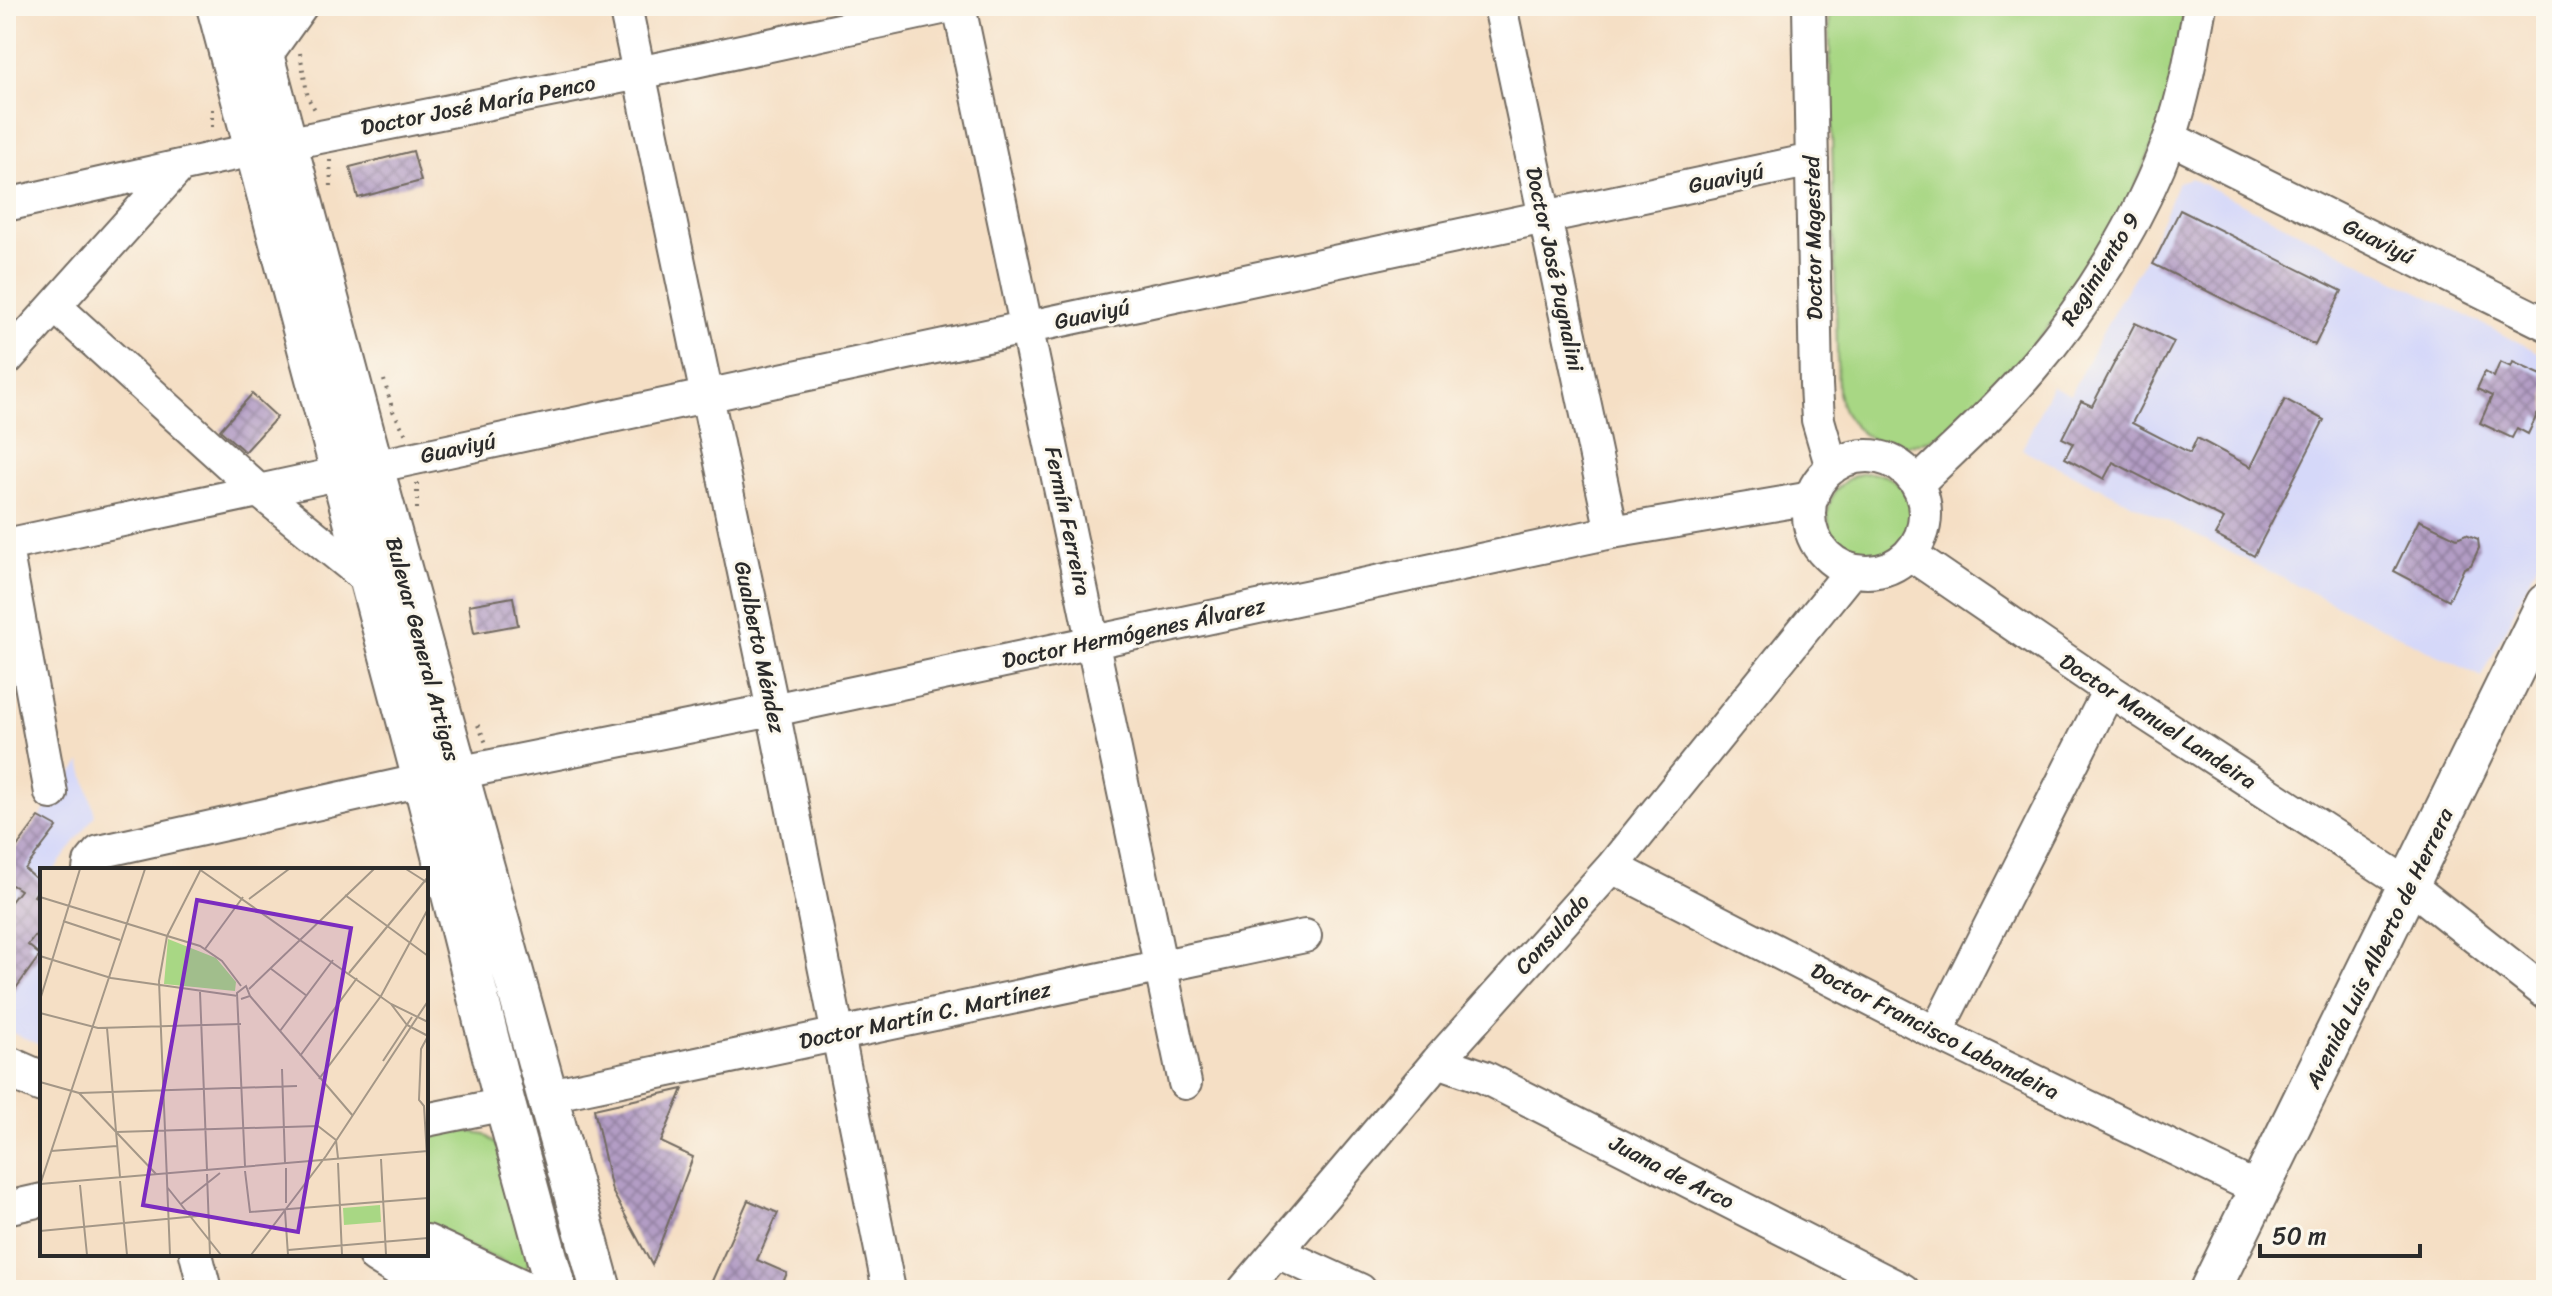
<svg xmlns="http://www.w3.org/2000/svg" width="2552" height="1296" font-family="Sriracha,sans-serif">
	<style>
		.built { fill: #d5d8f9 }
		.green { fill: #a8d784; stroke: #6a8158; stroke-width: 2 }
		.building { fill: url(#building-cross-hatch) }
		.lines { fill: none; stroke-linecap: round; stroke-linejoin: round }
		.minor-casing { stroke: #726a61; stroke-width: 36 }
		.major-casing { stroke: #726a61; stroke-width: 44 }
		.path { stroke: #726a61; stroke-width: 4; stroke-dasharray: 2 6; stroke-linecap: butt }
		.minor { stroke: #fff; stroke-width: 32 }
		.major { stroke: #fff; stroke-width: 40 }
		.labels { text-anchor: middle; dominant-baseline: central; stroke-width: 6; stroke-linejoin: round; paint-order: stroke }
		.street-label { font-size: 22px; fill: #2b2b2b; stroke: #fbf7ec }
		.inset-road { fill: none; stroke: #a49787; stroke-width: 2 }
		.view { fill: #7b2cbf; fill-opacity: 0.15; stroke: #7b2cbf; stroke-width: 4 }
		.inset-edge { fill: none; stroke: #2b2b2b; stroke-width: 4 }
	</style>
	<defs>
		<pattern id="building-cross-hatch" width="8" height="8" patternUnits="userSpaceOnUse" patternTransform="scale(2)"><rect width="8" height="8" fill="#b39dc5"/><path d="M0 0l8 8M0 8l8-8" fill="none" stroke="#9280a0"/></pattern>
	</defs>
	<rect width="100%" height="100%" fill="#fbf7ec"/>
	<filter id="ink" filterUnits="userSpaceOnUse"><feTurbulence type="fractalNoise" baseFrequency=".0125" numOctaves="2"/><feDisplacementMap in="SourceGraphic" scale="16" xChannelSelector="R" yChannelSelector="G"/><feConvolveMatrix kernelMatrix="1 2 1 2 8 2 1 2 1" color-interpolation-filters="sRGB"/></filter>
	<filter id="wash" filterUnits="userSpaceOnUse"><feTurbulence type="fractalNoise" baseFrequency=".006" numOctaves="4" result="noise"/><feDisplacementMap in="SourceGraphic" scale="32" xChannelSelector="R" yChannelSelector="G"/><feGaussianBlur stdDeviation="1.8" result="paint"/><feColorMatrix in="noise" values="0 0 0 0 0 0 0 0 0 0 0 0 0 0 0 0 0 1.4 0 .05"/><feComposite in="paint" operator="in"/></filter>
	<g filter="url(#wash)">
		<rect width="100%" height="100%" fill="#f5dfc5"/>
		<path class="built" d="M2191,178L2546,356V546L2482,677L2022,449L2052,386L2070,394L2119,302L2144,261L2178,182Z
			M81,762L95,815L54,870H42V1046L6,1030V861Z"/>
		<path class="green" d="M1829,6H2186C2176,58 2168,110 2147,159C2126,210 2098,263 2065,307C2052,323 2038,338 2025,353C1993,389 1944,454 1890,445C1860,439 1845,421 1838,393Z
			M1828 515a42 42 0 1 1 84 0a42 42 0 1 1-84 0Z
			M461,1130L485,1134L498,1146L530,1260L525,1269L521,1270L426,1228V1138Z"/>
		<g id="blocks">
			<path class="building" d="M413,151L421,181L358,198L350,167Z
				M2180,210L2342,291L2315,345L2153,264Z
				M2135,323L2174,342L2132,423L2190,453L2197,438L2251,467L2285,399L2324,420L2254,556L2215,535L2224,519L2113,462L2104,479L2065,458L2073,443L2062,438L2081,401L2092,406Z
				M2500,362L2511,367L2513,362L2546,377V420L2537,415L2528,434L2517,428L2512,438L2480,423L2492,396L2477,389L2485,372L2494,377Z
				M252,394L277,417L245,452L220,430Z
				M2419,520L2457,538L2466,534L2478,539L2479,548L2471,565L2464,568L2449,600L2394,571Z
				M513,597L518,625L474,633L469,605Z
				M39,817L57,827L25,869L42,884L34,896L42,901V927L28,945L40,955L6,1002V908L20,890L12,885L6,893V852L10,856Z
				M683,1089L661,1142L693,1157L652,1265L612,1191L594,1109Z
				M748,1200L778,1213L757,1260L787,1273L780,1290H708Z"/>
		</g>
	</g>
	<g filter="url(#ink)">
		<use href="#blocks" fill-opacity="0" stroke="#726a61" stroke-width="2"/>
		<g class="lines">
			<defs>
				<path id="minor" d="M625,6L773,710L889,1290
					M959,6L1185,1083
					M1500,6L1612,532
					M1809,6L1816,385L1818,420L1832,468
					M264,58L301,6
					M2170,138L2546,324
					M6,205L220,157L639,73L951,6
					M56,307L259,491L371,582
					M6,360L179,167
					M1809 514a58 58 0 1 1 116 0a58 58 0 1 1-116 0Z
					M373,467L1812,160
					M1917,484C1955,447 1995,412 2029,372C2088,304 2140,221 2170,137C2185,94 2192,50 2200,6
					M6,545L342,473
					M6,548L51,793
					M1910,554L2109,690L2409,885L2546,993
					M457,773L773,710L1612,532L1812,498
					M1612,867L1936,1033L2260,1190
					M89,870L90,863L99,852L423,780
					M1936,1033L2109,690
					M1438,1061L1484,1077L1903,1290
					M545,1096L1305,936
					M426,1120L505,1104
					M6,1208L42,1200
					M1277,1252L1360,1290
					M196,1254L205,1290
					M1244,1290L1438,1061L1612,867L1852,570"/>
				<path id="major" d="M217,6L423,780L505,1104L556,1290
					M250,6L373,467L601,1290
					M6,1066L42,1082
					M426,1245L522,1290
					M378,1254L437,1290
					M2210,1290L2546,604"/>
			</defs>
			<use href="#minor" class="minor-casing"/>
			<use href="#major" class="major-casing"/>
			<path class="path" d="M300,53L308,98L317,113
				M212,109V132
				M330,160L331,187
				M384,380L393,411L406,435
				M417,483V510
				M478,725L486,743"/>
			<use href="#minor" class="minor"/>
			<use href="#major" class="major"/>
		</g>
	</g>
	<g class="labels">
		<g class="street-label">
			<text transform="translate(478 105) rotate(-11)">Doctor José María Penco</text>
			<text transform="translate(1726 178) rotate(-12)">Guaviyú</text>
			<text transform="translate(1813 238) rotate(-91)">Doctor Magested</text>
			<text transform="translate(2379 241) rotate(26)">Guaviyú</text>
			<text transform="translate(1555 269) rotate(78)">Doctor José Pugnalini</text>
			<text transform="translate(2100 269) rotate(-58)">Regimiento 9</text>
			<text transform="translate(1092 314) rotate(-12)">Guaviyú</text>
			<text transform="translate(458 448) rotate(-12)">Guaviyú</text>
			<text transform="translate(1068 521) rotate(78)">Fermín Ferreira</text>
			<text transform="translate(1134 633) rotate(-12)">Doctor Hermógenes Álvarez</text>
			<text transform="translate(760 647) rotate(78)">Gualberto Méndez</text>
			<text transform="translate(423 649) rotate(75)">Bulevar General Artigas</text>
			<text transform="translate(2158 721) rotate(33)">Doctor Manuel Landeira</text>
			<text transform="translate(1552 934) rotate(-48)">Consulado</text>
			<text transform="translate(2379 948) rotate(-64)">Avenida Luis Alberto de Herrera</text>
			<text transform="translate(925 1015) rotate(-12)">Doctor Martín C. Martínez</text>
			<text transform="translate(1935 1031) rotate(27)">Doctor Francisco Labandeira</text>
			<text transform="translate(1672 1172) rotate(27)">Juana de Arco</text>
		</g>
	</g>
	<g transform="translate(40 868)">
		<rect width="388" height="388" fill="#f5dfc5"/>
		<path d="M128,71L176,90L196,114L195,123L124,116ZM340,337L341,354L304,357L303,340Z" fill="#a8d784"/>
		<path class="inset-road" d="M159,1L351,136L388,154M366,1L388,15M305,27L388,88M0,29L160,78L182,93L201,118M209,31L249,1M23,53L80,72M165,81L203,29M0,88L71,110L198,128M230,100L267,128M309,105L388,9M209,121L334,1M160,124L167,302M210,128L313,248M201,131L210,128L206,118L197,125L205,298M0,132L40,1M351,136L367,157L388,168M0,145L58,160L201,156M67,160L80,309M240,163L293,92M388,168L381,181L379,232L384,238L388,306M260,188L317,110M343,193L372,149M242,201L245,295M279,211L341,128L388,41M0,214L39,225L116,306M39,225L257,218M76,264L278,258L296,272L298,290M11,283L77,278M341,291L346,387M298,295L302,387M246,300V335M205,303L210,344L388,330M167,306L170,387M80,313L87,387M0,316L388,283M0,317L105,1M40,317L47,387M127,319L181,387M141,336L180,305M245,343L248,387M0,363L168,347M248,382L388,370M130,387L119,113L127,68L161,1M211,387L286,288L388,133"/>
		<path class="view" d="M157,32L311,60L258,364L103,337Z"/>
		<rect width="388" height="388" class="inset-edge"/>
	</g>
	<rect width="2552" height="1296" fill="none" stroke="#fbf7ec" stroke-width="32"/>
	<path d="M2260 1244v12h160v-12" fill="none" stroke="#2b2b2b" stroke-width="4"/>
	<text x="2272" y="1244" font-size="24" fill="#2b2b2b" stroke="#fbf7ec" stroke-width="6" paint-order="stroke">50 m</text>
</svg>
